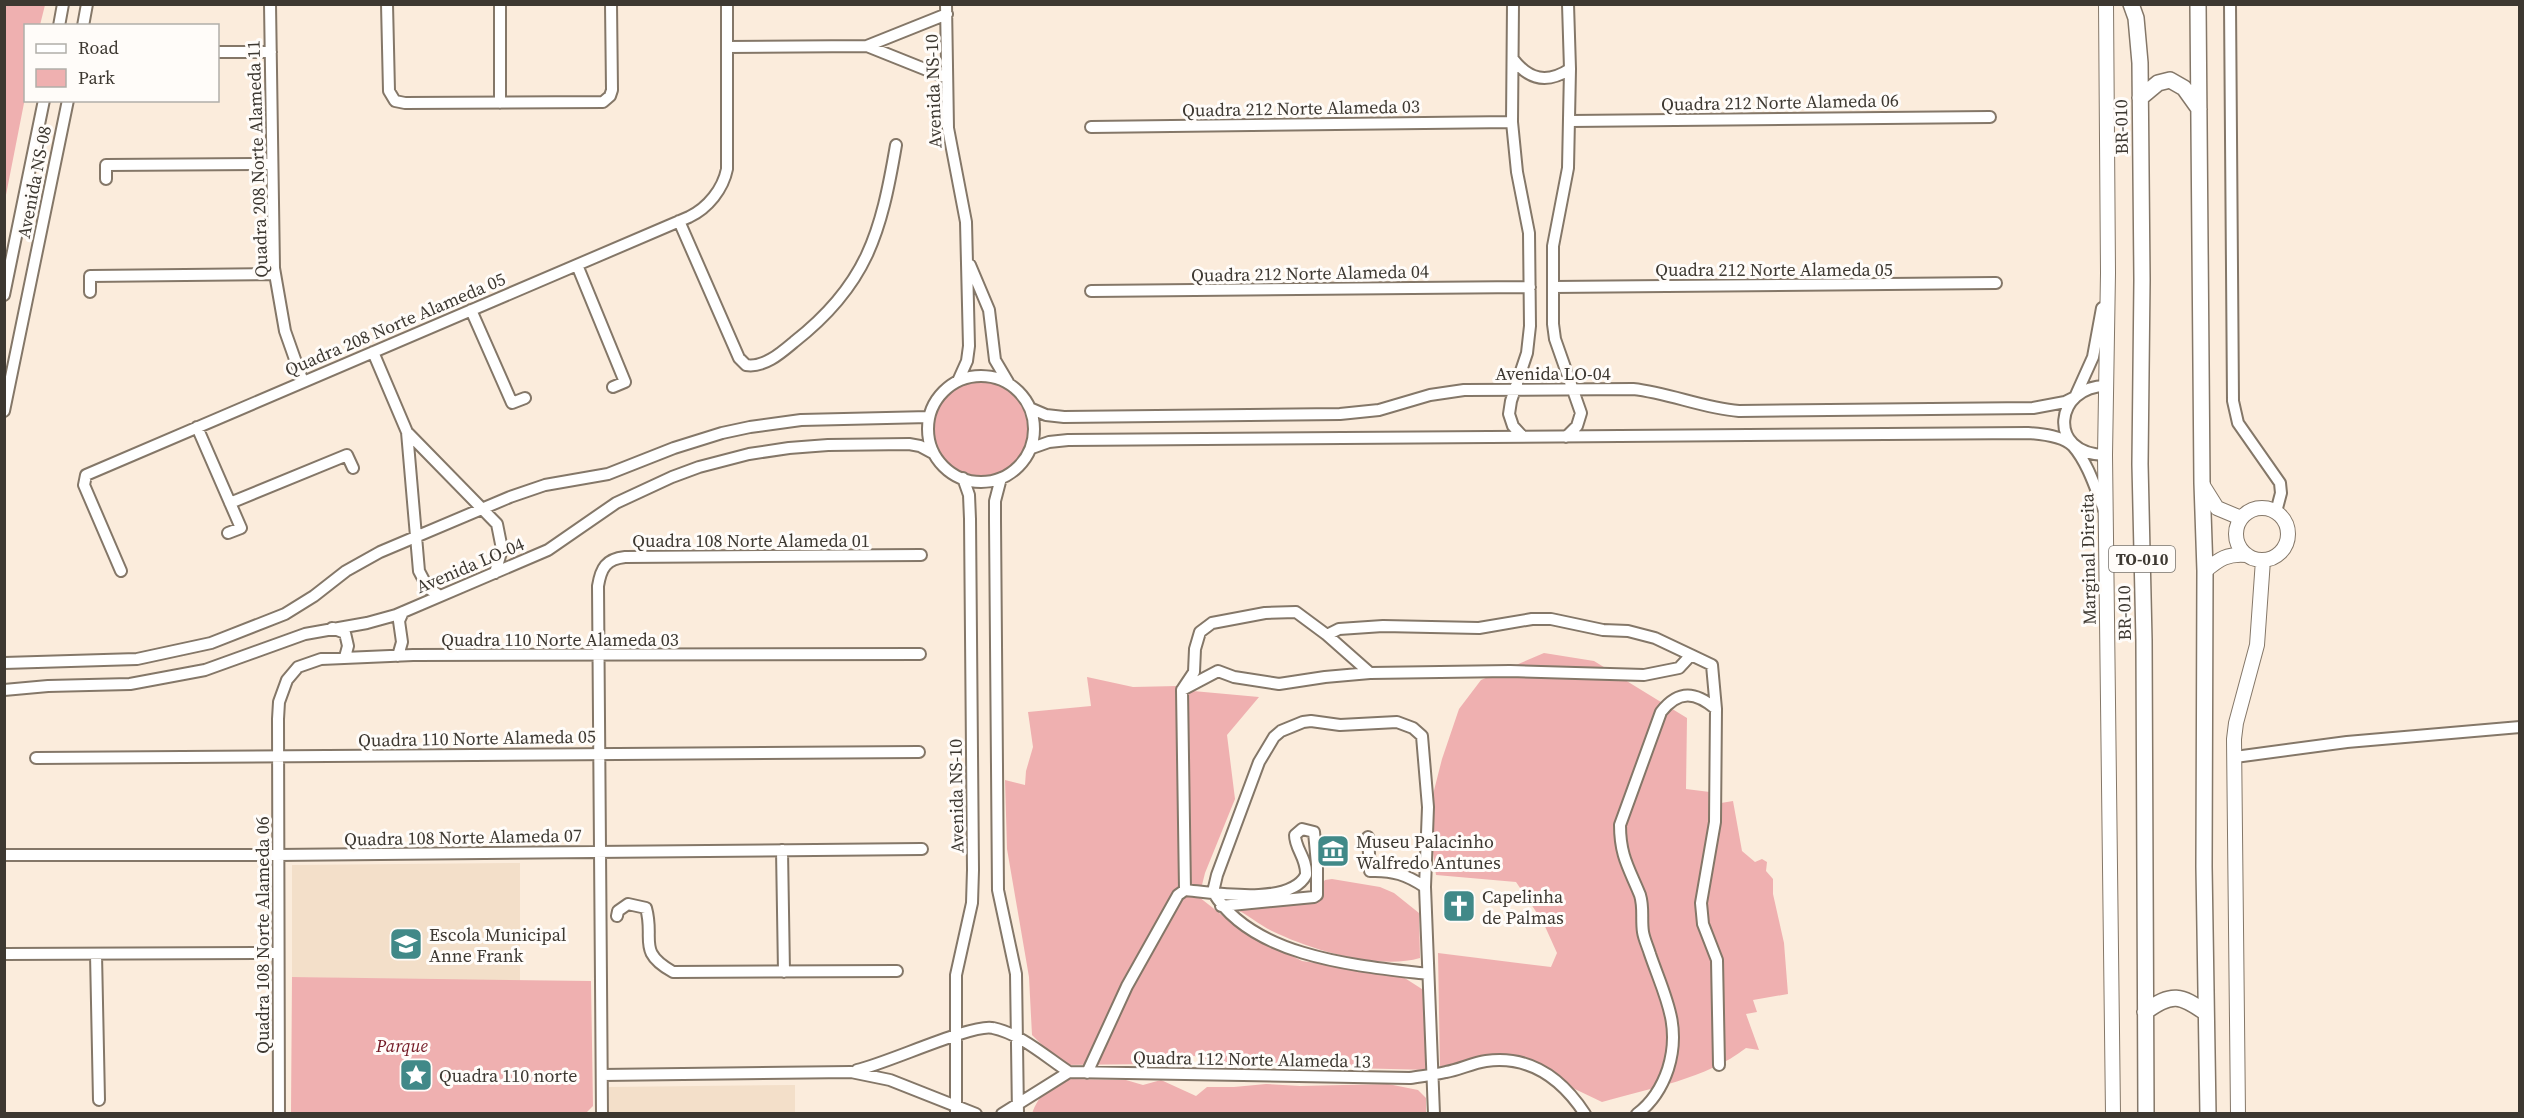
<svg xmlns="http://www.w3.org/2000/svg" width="2524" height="1118" font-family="'Source Serif 4',serif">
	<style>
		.built { fill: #f3dfc9 }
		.green { fill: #efb0b0 }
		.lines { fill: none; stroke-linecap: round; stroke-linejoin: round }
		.minor-casing { stroke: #847768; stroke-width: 14 }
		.major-casing { stroke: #847768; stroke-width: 16 }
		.highway-casing { stroke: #847768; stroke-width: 18 }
		.minor { stroke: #fff; stroke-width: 10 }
		.major { stroke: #fff; stroke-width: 14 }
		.highway { stroke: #fff; stroke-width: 15 }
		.labels { text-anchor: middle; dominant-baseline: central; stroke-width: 6; stroke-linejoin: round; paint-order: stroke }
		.shield { fill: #fffcf9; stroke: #77736d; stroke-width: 1.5 }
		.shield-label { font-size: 16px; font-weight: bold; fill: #3d3831 }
		.street-label { font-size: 18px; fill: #3d3831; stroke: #fffcf9 }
		.poi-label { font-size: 18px; fill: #3d3831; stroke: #fffcf9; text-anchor: start }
		.park-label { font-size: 18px; font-style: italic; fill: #731924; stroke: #fffcf9 }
	</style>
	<rect width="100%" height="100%" fill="#fbecdc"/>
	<path class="built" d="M520,863V982L292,977V865Z
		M795,1085V1113H609V1087Z"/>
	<path class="green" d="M5,4L45,5L40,25L26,26L25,98L5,200Z
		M934 429a47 47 0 1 1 94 0a47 47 0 1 1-94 0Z
		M1544,653L1594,661L1687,718L1686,789L1710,792L1709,805L1733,801L1742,851L1755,862L1762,859L1767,862L1766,871L1773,879V894L1784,943L1788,994L1753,1000L1757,1012L1746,1014L1759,1050L1746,1048C1706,1079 1650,1088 1602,1102L1516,1061L1440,1069L1438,953L1551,967L1557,953L1543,922L1516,882L1436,875L1428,814L1442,759L1459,709L1481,680Z
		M1087,677L1133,687L1177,686L1182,690L1259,697L1227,735L1235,799L1205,873L1199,897L1241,930L1302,961L1400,975L1425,991L1431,1070L1231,1065L1190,1055L1151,1064L1062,1065L1032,1035L1029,977L1007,849L1005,780L1025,785L1026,771L1033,747L1028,712L1091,706Z
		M1332,879L1380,887L1394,893L1419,913L1420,958C1378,970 1311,950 1272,931C1259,925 1247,913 1232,908L1307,903L1325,880Z
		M292,977L591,981L593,1106L585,1114L291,1113Z
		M1072,1079L1126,1080L1143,1085L1161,1080L1196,1096L1207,1087H1234L1266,1084L1300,1086L1388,1084L1418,1090L1426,1098V1114H1032C1038,1095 1053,1081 1072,1079Z"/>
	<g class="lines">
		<defs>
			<path id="minor" d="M270,4L274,268L285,331L303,382
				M387,4L389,91L395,101L405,103L603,102L610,96L612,90L611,4
				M500,4V103
				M946,4L948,128L966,222L969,346L967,361L958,381
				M1513,4L1512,122L1517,172L1529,233L1530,326L1527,353L1511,401L1509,414L1513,426L1523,437
				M2230,4L2233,401L2238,423L2280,483L2281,493L2276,512
				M59,26L63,4
				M83,26L87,4
				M867,46L947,78
				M727,47L867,46L947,14
				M218,52H271
				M1513,59C1529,80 1547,84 1570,69
				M1570,121L1990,117
				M1091,127L1512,122
				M106,179V165L271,164
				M679,221L739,358L746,365C764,368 781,353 794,342C867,285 881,233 896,145
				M577,265L625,382L613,387
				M970,265L989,310L995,360L1008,382
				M1553,287L1996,283
				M1091,291L1530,287
				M90,292V276L275,274
				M4,295L44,100
				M471,310L512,403L525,398
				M373,352L407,432L419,571L428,588L440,596
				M928 429a53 53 0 1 1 106 0a53 53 0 1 1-106 0Z
				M1032,409L1046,415L1064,417L1340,414L1379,410L1430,395L1464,390L1633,389C1670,393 1702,408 1739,411L2033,408L2065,402L2075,397L2093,357L2102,308
				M4,411L68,100
				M197,427L241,528L228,533
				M407,432L497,524L502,549L495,573
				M1566,437L1577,426L1581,413L1555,339L1553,324V246L1568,168L1570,69L1568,4
				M1032,448L1049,442L1068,440L2028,433C2042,434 2063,436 2073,446C2088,463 2096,490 2104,510
				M2105,455C2046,454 2055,386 2106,386
				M1001,478L995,501V521L998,890L1016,974L1018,1114
				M230,503L347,455L353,468
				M121,571L84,485L86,475L689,217C708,208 723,189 727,169V4
				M332,628L345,633L348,646L345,657
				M1691,655L1712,665L1716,709L1715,822L1701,903L1703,924L1717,960L1719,1065
				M398,656L402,642L399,621L403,612
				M4,663L137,659L211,643L285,614L314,596L346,571L380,552L510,497L545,485L608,474L674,448L722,433L750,427L801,420L929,417
				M4,690L48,686L130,684L205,670L305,634L367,623L396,615L548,550L616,503L672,477L699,467L749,454L789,448L828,445L909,444L920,446L933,453
				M1182,690L1194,672L1195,649L1200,632L1212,623L1265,613L1296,612L1327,635L1370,673L1510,671L1644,675L1679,668L1691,655L1655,638L1628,631L1603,630L1551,619H1532L1479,628L1383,626L1339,629L1327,635L1370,673L1325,677L1279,684L1234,677L1218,671L1182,690L1185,890
				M2235,757L2347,742L2520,727
				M36,758L919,752
				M1368,837L1370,871C1393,870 1407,875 1425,887
				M782,850L784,972
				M4,855H277L922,849
				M617,916L618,911L628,904L646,908C655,940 636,951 673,972L897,971
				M4,954L277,953
				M96,954L99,1100
				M1428,974C1359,966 1253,958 1213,892L1217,875L1259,762L1274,737L1281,731L1303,722L1311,721L1340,725L1397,722L1413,728L1422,736L1428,807L1425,887L1434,1114
				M857,1070C886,1064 973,1023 993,1028C1021,1034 1046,1057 1069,1072
				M1069,1072L1410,1078C1422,1076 1434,1075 1446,1072C1459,1070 1472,1063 1486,1061C1530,1055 1562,1079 1585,1114
				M1087,1073L1127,986L1178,895L1185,890C1215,893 1290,906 1306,875C1307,858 1295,849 1295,835L1302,829L1314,832L1317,864V895L1314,897L1221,906
				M602,1075L851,1072L890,1080L976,1114
				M279,1114L278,719L279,702L287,680L298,667L321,659L413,655L920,654
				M602,1114L598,586C601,568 606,559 625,557L921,555
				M956,1114V975L972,903L973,870L970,519L969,495L963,478
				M1002,1114L1069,1072
				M1637,1114C1653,1102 1662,1087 1668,1069C1682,1025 1664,995 1650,954C1648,947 1644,939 1643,932C1641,919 1644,908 1640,895C1629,868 1620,856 1620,825L1661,712C1679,689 1696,692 1716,709"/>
			<path id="major" d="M2106,4L2108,273L2105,455L2113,1114
				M2202,484L2217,508L2241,518
				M2236 534a26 26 0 1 1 52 0a26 26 0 1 1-52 0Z
				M2205,571C2219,559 2228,553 2247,555
				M2238,1114L2234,739L2236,723L2257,645L2263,560"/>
			<path id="highway" d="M2131,4L2136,18L2140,63L2142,280L2140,464L2144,640L2146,1114
				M2198,4L2202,483L2205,571L2204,867L2208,1114
				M2140,98L2158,83L2170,80L2184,88L2199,109
				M2145,1012C2172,992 2181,995 2206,1013"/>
		</defs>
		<use href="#minor" class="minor-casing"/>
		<use href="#major" class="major-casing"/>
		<use href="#highway" class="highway-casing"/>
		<use href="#minor" class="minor"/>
		<use href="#major" class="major"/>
		<use href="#highway" class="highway"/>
	</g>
	<defs>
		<symbol id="museum-square" viewBox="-11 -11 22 22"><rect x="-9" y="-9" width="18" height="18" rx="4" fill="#418988" stroke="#fffcf9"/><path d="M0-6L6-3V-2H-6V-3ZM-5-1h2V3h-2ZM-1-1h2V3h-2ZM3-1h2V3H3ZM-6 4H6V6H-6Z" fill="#fff"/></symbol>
		<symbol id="church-square" viewBox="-11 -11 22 22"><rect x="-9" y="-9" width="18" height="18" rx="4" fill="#418988" stroke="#fffcf9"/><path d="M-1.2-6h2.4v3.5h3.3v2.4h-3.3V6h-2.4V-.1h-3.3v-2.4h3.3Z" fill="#fff"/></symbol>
		<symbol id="school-square" viewBox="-11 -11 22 22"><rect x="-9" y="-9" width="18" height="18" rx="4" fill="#418988" stroke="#fffcf9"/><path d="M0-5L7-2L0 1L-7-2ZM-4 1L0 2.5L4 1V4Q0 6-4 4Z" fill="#fff"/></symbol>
		<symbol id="sight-square" viewBox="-11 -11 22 22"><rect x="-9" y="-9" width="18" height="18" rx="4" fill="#418988" stroke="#fffcf9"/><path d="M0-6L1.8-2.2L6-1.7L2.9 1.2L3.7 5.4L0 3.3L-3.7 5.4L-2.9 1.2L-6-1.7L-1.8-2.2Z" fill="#fff"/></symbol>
	</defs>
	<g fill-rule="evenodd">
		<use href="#museum-square" x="1314" y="832" width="38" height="38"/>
		<use href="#church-square" x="1440" y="887" width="38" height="38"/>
		<use href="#school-square" x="387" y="925" width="38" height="38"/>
		<use href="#sight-square" x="397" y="1056" width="38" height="38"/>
	</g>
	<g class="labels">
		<rect class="shield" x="2109" y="546" width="66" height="26" rx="4.5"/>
		<g class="shield-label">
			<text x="2142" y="559">TO-010</text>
		</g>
		<g class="street-label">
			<text transform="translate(933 91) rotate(-92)">Avenida NS-10</text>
			<text transform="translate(1780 102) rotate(-1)">Quadra 212 Norte Alameda 06</text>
			<text transform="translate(1301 108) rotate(-1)">Quadra 212 Norte Alameda 03</text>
			<text transform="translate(2121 127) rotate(-91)">BR-010</text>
			<text transform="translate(257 159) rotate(-92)">Quadra 208 Norte Alameda 11</text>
			<text transform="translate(34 182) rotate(-79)">Avenida NS-08</text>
			<text x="1774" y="269">Quadra 212 Norte Alameda 05</text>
			<text transform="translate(1310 273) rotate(-1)">Quadra 212 Norte Alameda 04</text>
			<text transform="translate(395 324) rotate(-23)">Quadra 208 Norte Alameda 05</text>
			<text x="1553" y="373">Avenida LO-04</text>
			<text x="751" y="540">Quadra 108 Norte Alameda 01</text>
			<text transform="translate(2088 559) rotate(-91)">Marginal Direita</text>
			<text transform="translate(470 565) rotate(-23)">Avenida LO-04</text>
			<text transform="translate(2124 613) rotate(-91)">BR-010</text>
			<text x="560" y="639">Quadra 110 Norte Alameda 03</text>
			<text transform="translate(477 738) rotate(-1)">Quadra 110 Norte Alameda 05</text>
			<text transform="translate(956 796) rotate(-91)">Avenida NS-10</text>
			<text transform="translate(463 837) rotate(-1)">Quadra 108 Norte Alameda 07</text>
			<text transform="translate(262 935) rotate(-90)">Quadra 108 Norte Alameda 06</text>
			<text transform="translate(1252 1059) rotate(1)">Quadra 112 Norte Alameda 13</text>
		</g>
		<g class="poi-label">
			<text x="1356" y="841">Museu Palacinho<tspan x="1356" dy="21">Walfredo Antunes</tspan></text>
			<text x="1482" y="896">Capelinha<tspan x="1482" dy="21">de Palmas</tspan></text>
			<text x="429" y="934">Escola Municipal<tspan x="429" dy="21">Anne Frank</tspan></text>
			<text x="439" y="1075">Quadra 110 norte</text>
		</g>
		<g class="park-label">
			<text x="402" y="1045">Parque</text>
		</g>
	</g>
	<rect width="2524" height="1118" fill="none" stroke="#3d3831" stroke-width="12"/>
	<rect x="24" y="24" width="195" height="78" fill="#fffcf9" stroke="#b1aea9" stroke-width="1.5"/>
	<rect x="36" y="44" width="30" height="9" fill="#ffffff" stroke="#b1aea9" stroke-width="1.5"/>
	<text x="78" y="54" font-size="18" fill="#3d3831">Road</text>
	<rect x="36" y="69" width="30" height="18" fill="#efb0b0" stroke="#b1aea9" stroke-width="1.5"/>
	<text x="78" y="84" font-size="18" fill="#3d3831">Park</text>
</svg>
